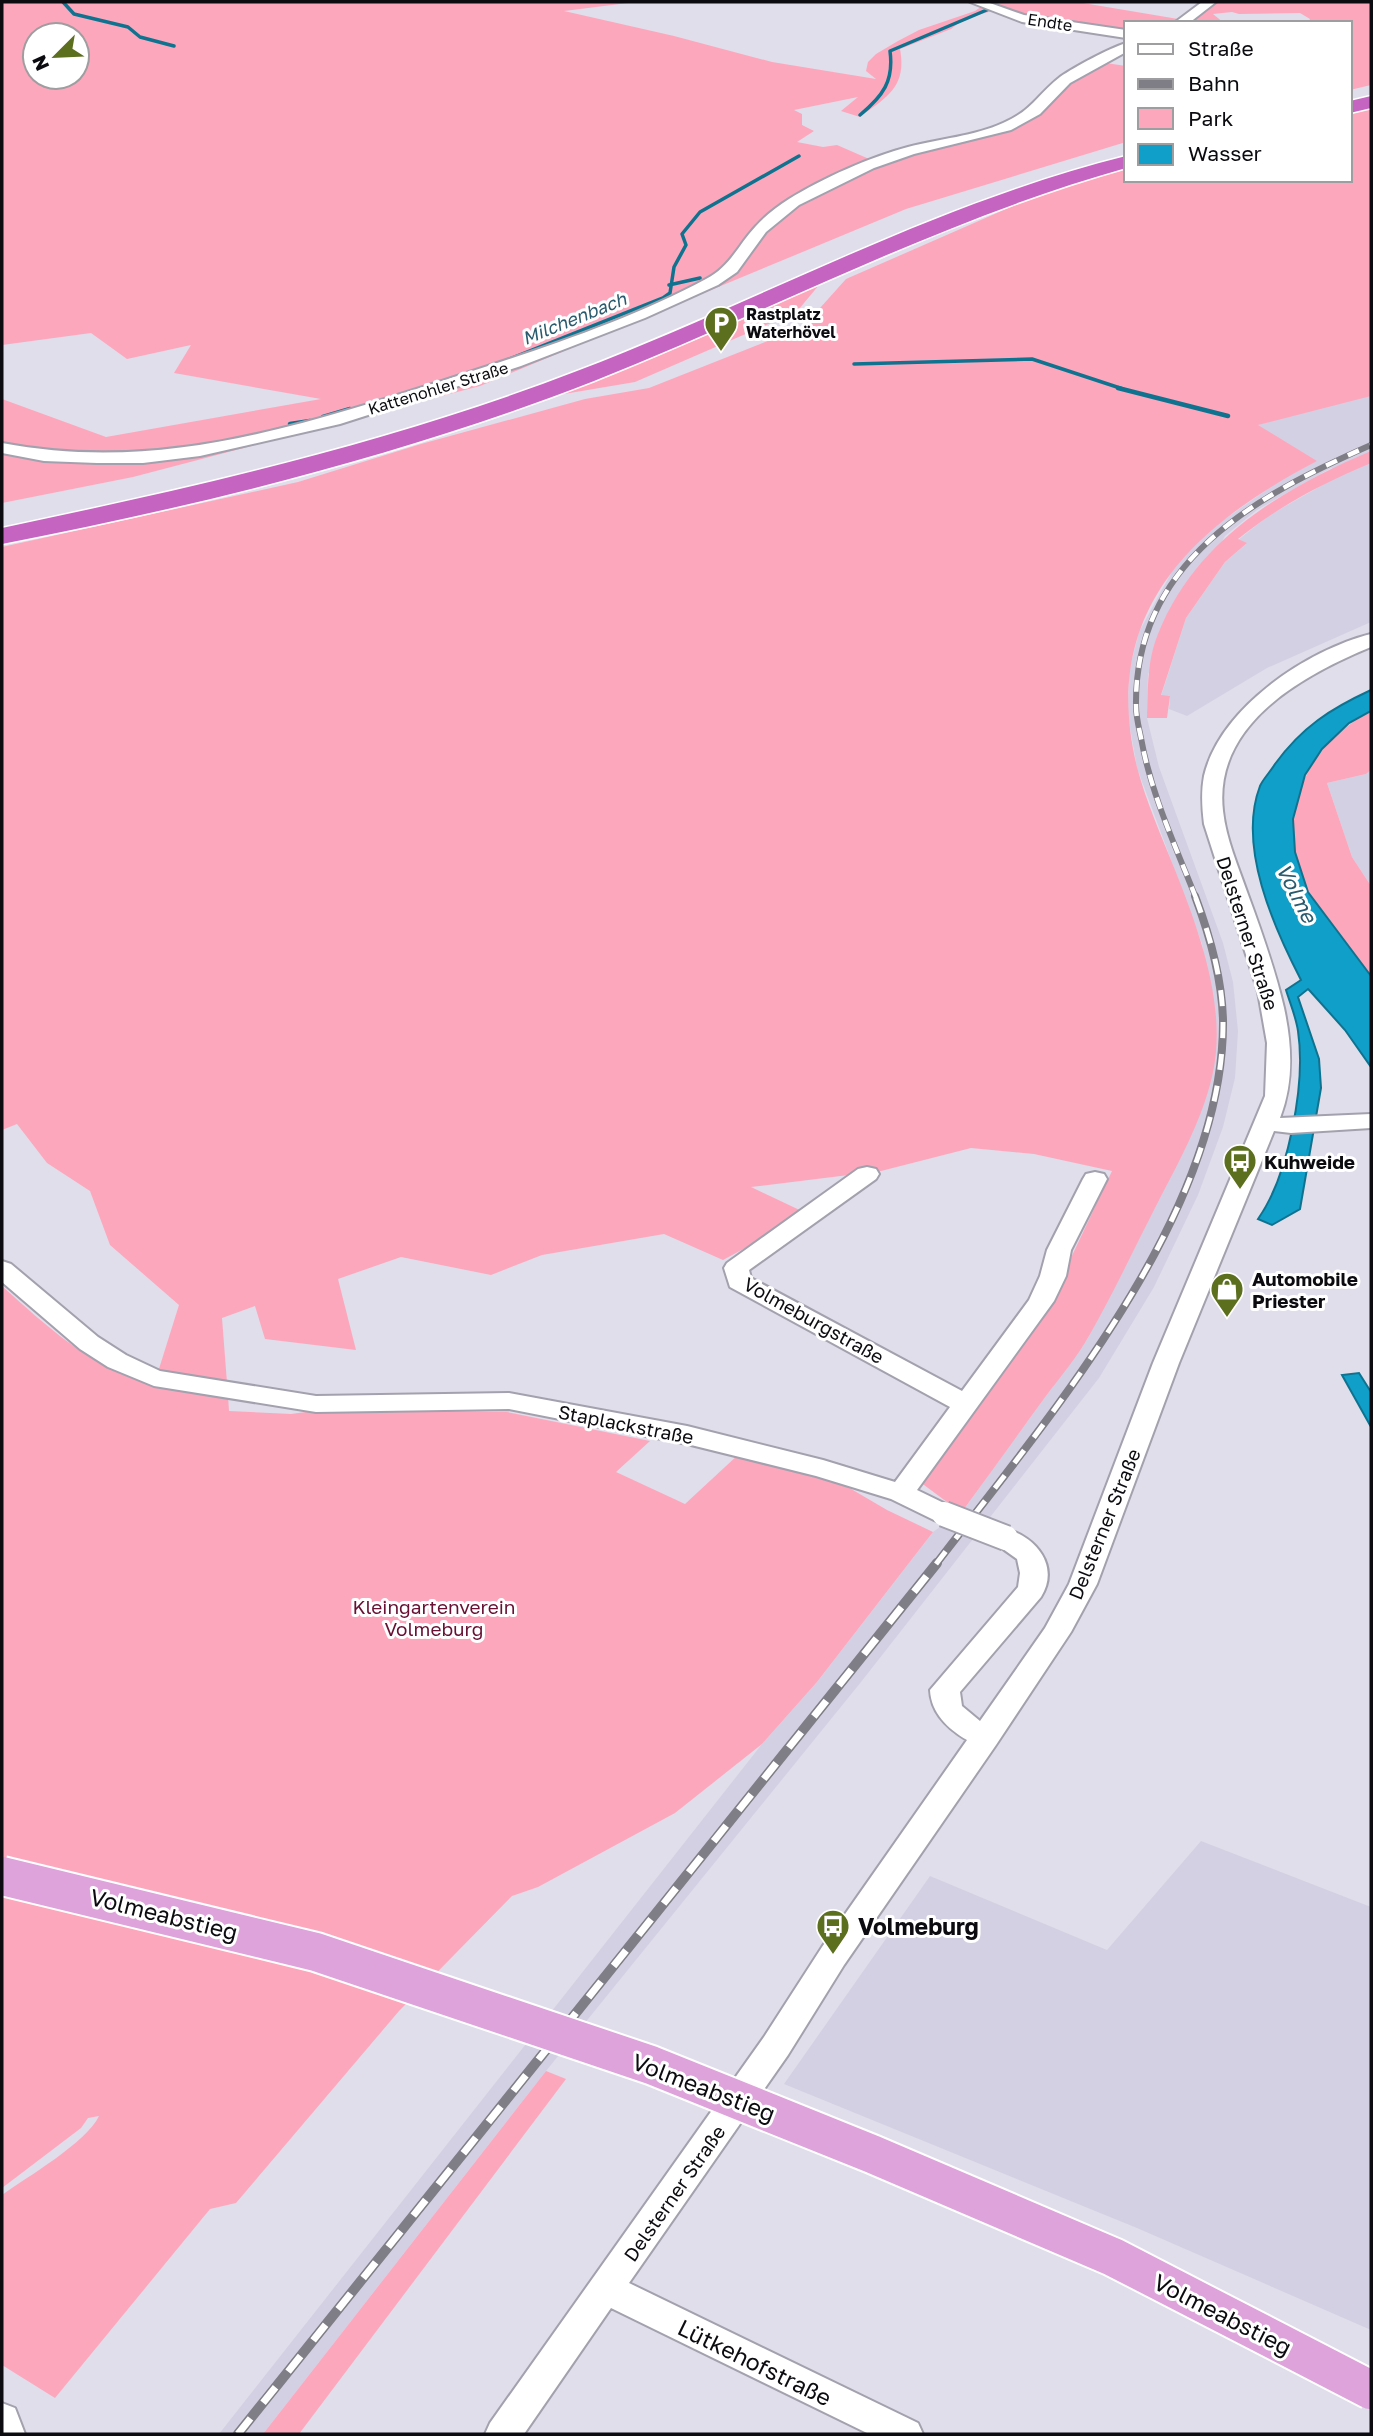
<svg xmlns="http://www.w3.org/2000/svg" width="1373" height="2436" font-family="'Golos Text',sans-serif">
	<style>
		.built { fill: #d4d0e3 }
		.green { fill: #fda7bd; fill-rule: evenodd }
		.water { fill: #109fc8; stroke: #0f7390; stroke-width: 2 }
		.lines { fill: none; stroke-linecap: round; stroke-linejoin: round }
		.stream-far1 { stroke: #0f7390; stroke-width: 3.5 }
		.stream { stroke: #0f7390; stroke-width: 4.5 }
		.minor-casing { stroke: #a3a1ad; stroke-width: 4 }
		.highway-casing { stroke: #fff; stroke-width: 3 }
		.minor { fill: #fff; fill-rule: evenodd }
		.highway { fill: #c665c1; fill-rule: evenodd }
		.rail-far2-casing { stroke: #7f7d85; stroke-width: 6 }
		.rail-far1-casing { stroke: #7f7d85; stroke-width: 8 }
		.rail-casing { stroke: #7f7d85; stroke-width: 10 }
		.rail-far2 { stroke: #fff; stroke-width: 4.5; stroke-dasharray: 12; stroke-linecap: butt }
		.rail-far1 { stroke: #fff; stroke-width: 5; stroke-dasharray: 16; stroke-linecap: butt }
		.rail { stroke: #fff; stroke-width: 7; stroke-dasharray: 20; stroke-linecap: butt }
		.minor-bridge-casing { stroke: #a3a1ad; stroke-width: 28; stroke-linecap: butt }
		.major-bridge-casing { stroke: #fff; stroke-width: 42; stroke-linecap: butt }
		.minor-bridge { stroke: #fff; stroke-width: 24 }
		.major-bridge { stroke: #dda3da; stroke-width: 38 }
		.labels { text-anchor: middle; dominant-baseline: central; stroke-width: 6; stroke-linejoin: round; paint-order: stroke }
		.far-street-label { font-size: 16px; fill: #0c0b0f; stroke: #fff }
		.far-poi-label { font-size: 16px; font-weight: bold; fill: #0c0b0f; stroke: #fff; text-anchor: start }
		.far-water-label { font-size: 18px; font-style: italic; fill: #295a6d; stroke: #fff }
		.street-label { font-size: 19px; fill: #0c0b0f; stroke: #fff }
		.poi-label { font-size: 19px; font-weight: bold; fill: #0c0b0f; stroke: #fff; text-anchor: start }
		.park-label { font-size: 19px; fill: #671032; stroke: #fff }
		.water-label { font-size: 21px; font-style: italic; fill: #295a6d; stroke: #fff }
		.near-street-label { font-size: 23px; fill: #0c0b0f; stroke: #fff }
		.near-poi-label { font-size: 23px; font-weight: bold; fill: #0c0b0f; stroke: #fff; text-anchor: start }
	</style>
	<rect width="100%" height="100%" fill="#e0deea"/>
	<path class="built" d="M1363,396H1371V622L1267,668L1187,716L1169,709L1170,697L1161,696L1186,618L1225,562L1246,544L1238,540L1268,516L1342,474L1331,468L1257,510L1225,536L1148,674L1147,718L1159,767L1223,943L1233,982L1238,1031L1235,1078L1223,1127L1198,1195L1154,1287L1099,1378L861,1682L546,2071L263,2434H219L762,1744L817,1682L933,1532L964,1509L1088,1338L1196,1124L1212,1076L1209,982L1202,944L1137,768L1128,716L1129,671L1139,632L1176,564L1208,531L1279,481L1316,461L1257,425Z
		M1371,770V886L1352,857L1327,783L1366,774Z
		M1201,1841L1371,1907V2330L1137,2228L784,2084L930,1876L1107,1950Z"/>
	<path class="green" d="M2,2H636L564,11L674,36L772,62L876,79L866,71L868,62L876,54L898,41L919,30L975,11L988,2H1077L1184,20L1210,2H1371V85L1350,90V23H1308L1310,19L1300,13L1239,14L1232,12L1213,14L1224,23H1126V34L1040,21L999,9L964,19L951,29L900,49C907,87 887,97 860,117L841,111L858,97L794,110L802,114V125L814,131L797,142L823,147L837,145L876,162L1006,127L1051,93L1099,62L1126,66V142L906,209L480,386L133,477L2,503V399L106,437L321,399L174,373L191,345L127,359L91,333L2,345ZM35,35H77V77H35Z
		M1371,105V396L1258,425L1317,461C1191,527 1099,613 1137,767C1146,802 1162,837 1175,870C1200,933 1228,1009 1212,1077C1201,1123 1177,1165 1156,1206C1134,1249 1113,1294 1089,1336C1077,1357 1061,1376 1046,1396C1019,1433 992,1471 964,1509L951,1505L920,1482L1043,1317L1112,1171L1034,1154L971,1148L881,1171L751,1187L808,1214L723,1260L664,1234L542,1255L491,1275L401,1257L338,1279L356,1350L265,1339L255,1306L222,1318L227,1383L158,1372L179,1305L110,1245L90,1191L47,1163L17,1124L2,1130V547L298,482L421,444L585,399L649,388L803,327L846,279L1052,189L1126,166V180H1350V110Z
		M824,279L799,309L787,316L635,382L558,395Z
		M1371,451V463C1323,483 1279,506 1238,539L1247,543L1225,562L1186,618L1161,695L1170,696L1167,718H1147C1148,690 1147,660 1158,634C1196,539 1282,489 1371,451Z
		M1371,711V770L1366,774L1327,783L1352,857L1371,886V976C1356,956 1341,935 1326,915C1320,907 1312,898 1307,889C1274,817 1304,747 1371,711Z
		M2,1286C46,1326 90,1366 148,1384C174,1392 201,1393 228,1396L229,1411L291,1414L321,1410L507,1412L650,1441L616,1472L685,1504L739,1454L829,1476L887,1510L933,1532L817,1682L762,1744L675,1813L538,1887L512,1896L399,2011L236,2203L210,2209L55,2398L2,2365V2195C27,2177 86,2143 99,2116L88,2118L81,2128L2,2188Z
		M546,2071L566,2079L299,2434H263Z"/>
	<path class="water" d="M1371,690V711L1349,723L1322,749L1305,775L1293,819L1295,852L1308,892L1371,976V1067L1345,1030L1310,991L1308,989L1298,997L1319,1059L1321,1088L1300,1209L1272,1225L1258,1219C1288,1177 1306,1084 1298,1031C1296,1017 1290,1003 1286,990L1301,980C1274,928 1237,846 1260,786C1263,779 1271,771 1275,764C1302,727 1330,709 1371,690Z
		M1359,1373L1371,1392V1427L1342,1375Z"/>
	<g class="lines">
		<path class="stream-far1" d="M63,2L74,14L128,27L140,37L174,46
			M860,115C883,96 894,81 890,51L989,9
			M669,285L700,278
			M507,360L663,298L670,293L674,267L686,245L682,234L700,212L799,156
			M854,364L1032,359L1123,389"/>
		<path class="stream" d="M1118,388L1228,416
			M323,417L350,409
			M290,424L310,421"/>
		<defs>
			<path id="minor" d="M970,2H987L1024,15L1126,30V38L1022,22Z
				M1202,2H1216L1189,23H1174Z
				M1126,43V52L1070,83L1040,114L1011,130L914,154L874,168L799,205L766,232L737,272L718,285L645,318L521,366L340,424L200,456L143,463H97L44,461L2,453V443C160,473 299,426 448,379C532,352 628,321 706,279C730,267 738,245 756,226C765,216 778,206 789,199C823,178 870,157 908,147C938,139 975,136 1003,123C1033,110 1038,94 1060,77C1076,66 1108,49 1126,43Z
				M1371,634V647C1303,675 1213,724 1223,811C1226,839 1238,866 1247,892C1261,930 1275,969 1284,1008C1292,1045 1294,1082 1280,1118L1371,1114V1128L1291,1133L1274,1131L1179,1363L1097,1584L1071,1632L996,1745L844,1965L788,2055L629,2283L918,2423L923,2434H869L611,2308L524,2434H485L490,2423L764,2037L822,1947L967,1740C948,1729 931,1713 930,1690L1018,1587L1020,1573L1017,1559L996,1544L992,1538L996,1532L1006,1529C1036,1537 1060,1566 1041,1597L960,1692L962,1706L980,1721L1045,1628L1069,1584L1153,1363L1265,1096L1267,1043L1258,992L1204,824C1202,808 1201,792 1204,776C1220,708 1307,650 1371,634Z
				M867,1167L876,1169L879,1174L876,1179L749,1270L751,1278L962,1391L1029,1300L1040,1276L1047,1250L1083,1179L1086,1174L1095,1172L1104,1174L1107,1179L1071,1250L1066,1276L1054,1301L917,1490L954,1508L958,1514L954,1520L944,1523L934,1520L891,1499L816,1476L687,1444L509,1409L316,1412L154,1386L108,1367L80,1349L2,1282V1261L11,1264L98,1337L126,1355L160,1371L316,1396L509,1393L687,1426L823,1460L895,1482L950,1407L730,1287L724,1268L727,1263L858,1169Z
				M2,2403L15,2408L25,2434H2Z"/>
			<path id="highway" d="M1371,96V108L1350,113V101Z
				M1126,156V168C941,220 773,310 594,381C405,455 202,505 2,544V528C196,487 391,443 577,371C760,301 934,204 1126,156Z"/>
		</defs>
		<use href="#minor" class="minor-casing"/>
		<use href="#highway" class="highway-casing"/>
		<use href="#minor" class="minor"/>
		<use href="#highway" class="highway"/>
		<defs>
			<path id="rail-far2" d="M1196,898C1175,845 1151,794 1141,738C1139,728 1136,717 1136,706C1134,562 1255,496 1371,445"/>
			<path id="rail-far1" d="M936,1564C1048,1418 1225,1213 1223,1020C1222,977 1210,936 1195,896"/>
			<path id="rail" d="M238,2434L937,1563"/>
		</defs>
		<use href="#rail-far2" class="rail-far2-casing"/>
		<use href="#rail-far1" class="rail-far1-casing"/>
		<use href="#rail" class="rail-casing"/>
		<use href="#rail-far2" class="rail-far2"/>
		<use href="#rail-far1" class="rail-far1"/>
		<use href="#rail" class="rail"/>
		<defs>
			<path id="minor-bridge" d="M944,1514L1006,1538"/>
			<path id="major-bridge" d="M2,1876L316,1952L651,2065L872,2154L1113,2257L1371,2390"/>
		</defs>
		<use href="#minor-bridge" class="minor-bridge-casing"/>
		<use href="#major-bridge" class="major-bridge-casing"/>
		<use href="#minor-bridge" class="minor-bridge"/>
		<use href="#major-bridge" class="major-bridge"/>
	</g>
	<defs>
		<symbol id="parking-pin" viewBox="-11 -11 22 30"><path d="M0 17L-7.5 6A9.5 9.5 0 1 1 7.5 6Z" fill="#5b6f1e" stroke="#fff"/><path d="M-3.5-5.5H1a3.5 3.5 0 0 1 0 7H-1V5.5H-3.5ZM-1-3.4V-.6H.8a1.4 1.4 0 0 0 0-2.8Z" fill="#fff"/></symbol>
		<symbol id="bus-pin" viewBox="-11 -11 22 30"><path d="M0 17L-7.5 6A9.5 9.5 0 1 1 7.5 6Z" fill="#5b6f1e" stroke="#fff"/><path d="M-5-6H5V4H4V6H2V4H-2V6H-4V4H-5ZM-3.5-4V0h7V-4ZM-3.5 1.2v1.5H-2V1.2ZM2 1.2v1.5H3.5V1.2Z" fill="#fff"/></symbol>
		<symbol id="shop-pin" viewBox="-11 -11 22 30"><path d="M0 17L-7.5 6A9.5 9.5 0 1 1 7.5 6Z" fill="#5b6f1e" stroke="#fff"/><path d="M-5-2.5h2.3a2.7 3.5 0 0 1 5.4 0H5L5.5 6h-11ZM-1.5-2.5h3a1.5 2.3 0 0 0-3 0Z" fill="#fff"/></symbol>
	</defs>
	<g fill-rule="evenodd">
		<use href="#parking-pin" x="702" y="304" width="38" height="52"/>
		<use href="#bus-pin" x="1221" y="1142" width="38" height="52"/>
		<use href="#shop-pin" x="1208" y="1270" width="38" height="52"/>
		<use href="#bus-pin" x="814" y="1907" width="38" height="52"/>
	</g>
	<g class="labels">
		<g class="far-street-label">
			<text transform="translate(1050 22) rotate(9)">Endte</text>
			<text transform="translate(438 388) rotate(-17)">Kattenohler Straße</text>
		</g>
		<g class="far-poi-label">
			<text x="746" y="314">Rastplatz<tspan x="746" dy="18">Waterhövel</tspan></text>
		</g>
		<g class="far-water-label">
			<text transform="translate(574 318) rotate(-22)">Milchenbach</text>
		</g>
		<g class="street-label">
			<text transform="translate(1248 933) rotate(72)">Delsterner Straße</text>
			<text transform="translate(814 1320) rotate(29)">Volmeburgstraße</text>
			<text transform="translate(626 1424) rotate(11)">Staplackstraße</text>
			<text transform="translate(1104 1524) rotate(-68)">Delsterner Straße</text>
			<text transform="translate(674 2193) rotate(-55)">Delsterner Straße</text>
		</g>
		<g class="poi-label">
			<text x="1264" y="1161">Kuhweide</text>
			<text x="1252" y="1278">Automobile<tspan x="1252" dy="22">Priester</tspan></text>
		</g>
		<g class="park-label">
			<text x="434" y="1606">Kleingartenverein<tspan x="434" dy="22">Volmeburg</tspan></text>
		</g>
		<g class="water-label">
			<text transform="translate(1297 893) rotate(63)">Volme</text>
		</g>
		<g class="near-street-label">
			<text transform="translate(164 1914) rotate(14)">Volmeabstieg</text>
			<text transform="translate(704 2087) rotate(21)">Volmeabstieg</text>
			<text transform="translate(1223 2314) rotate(27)">Volmeabstieg</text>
			<text transform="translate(755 2362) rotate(26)">Lütkehofstraße</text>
		</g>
		<g class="near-poi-label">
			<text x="858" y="1926">Volmeburg</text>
		</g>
	</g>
	<rect width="1373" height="2436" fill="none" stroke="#0c0b0f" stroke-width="7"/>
	<rect x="1124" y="21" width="228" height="161" fill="#ffffff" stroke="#9e9d9f" stroke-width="2"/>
	<rect x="1138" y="44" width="35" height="10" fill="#ffffff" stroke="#9e9d9f" stroke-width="2"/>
	<text x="1188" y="56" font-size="21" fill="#0c0b0f">Straße</text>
	<rect x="1138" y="79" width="35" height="10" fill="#7f7d85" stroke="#9e9d9f" stroke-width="2"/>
	<text x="1188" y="91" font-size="21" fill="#0c0b0f">Bahn</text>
	<rect x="1138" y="108" width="35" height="21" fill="#fda7bd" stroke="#9e9d9f" stroke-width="2"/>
	<text x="1188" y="126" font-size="21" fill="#0c0b0f">Park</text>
	<rect x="1138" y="144" width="35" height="21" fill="#109fc8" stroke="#9e9d9f" stroke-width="2"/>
	<text x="1188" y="161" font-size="21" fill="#0c0b0f">Wasser</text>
	<g transform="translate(56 56) rotate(246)"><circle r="33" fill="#ffffff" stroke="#9e9d9f" stroke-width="2"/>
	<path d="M0-5L12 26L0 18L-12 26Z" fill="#5b6f1e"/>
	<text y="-10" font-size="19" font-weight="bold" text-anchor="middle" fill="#0c0b0f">N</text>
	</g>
</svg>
